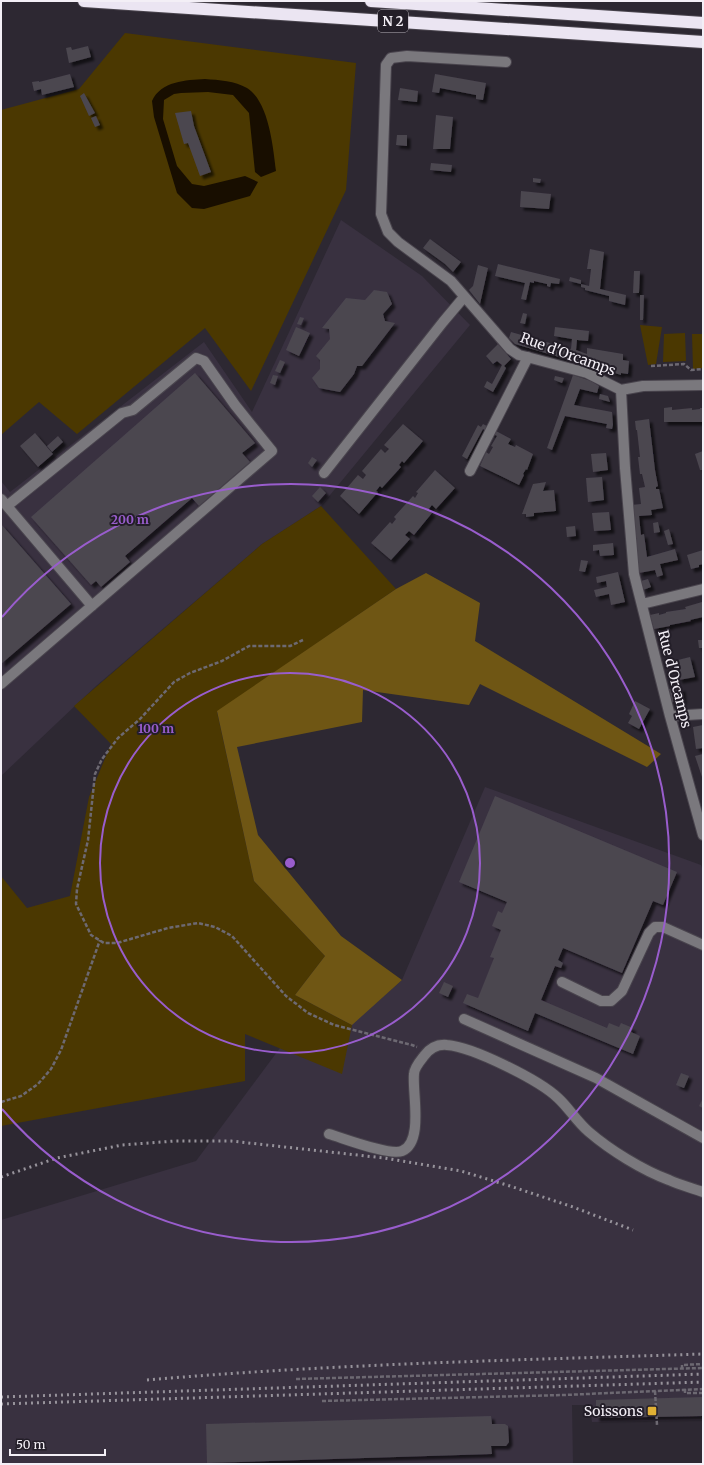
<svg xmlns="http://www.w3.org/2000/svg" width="704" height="1465" font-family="Merriweather,serif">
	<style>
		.built { fill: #393140 }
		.green { fill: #4b3801 }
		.forest { fill: #6f5614 }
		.water { fill: #180e00 }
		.building { fill: #4b4650; filter: url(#shadow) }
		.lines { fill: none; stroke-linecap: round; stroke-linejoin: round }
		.minor-casing { stroke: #49444d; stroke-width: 12 }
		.highway-casing { stroke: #49444d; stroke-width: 14 }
		.path { stroke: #6d6972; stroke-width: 2.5; stroke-dasharray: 4 2; stroke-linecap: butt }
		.minor { stroke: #7a787d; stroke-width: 10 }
		.highway { stroke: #ebe5f2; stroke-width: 12 }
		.rail { stroke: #97939b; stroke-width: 3; stroke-dasharray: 2 4; stroke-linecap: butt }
		.ring { fill: none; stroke: #995dcd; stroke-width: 2 }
		.poi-dot { fill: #dfb034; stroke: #231e28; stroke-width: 1.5 }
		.labels { text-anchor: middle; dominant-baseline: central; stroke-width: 4; stroke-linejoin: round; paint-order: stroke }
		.shield { fill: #231e28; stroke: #b5b0b8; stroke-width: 1 }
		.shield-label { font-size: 13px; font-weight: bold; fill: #f3eff6 }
		.street-label { font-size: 14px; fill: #f3eff6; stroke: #231e28 }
		.poi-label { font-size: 14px; fill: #f3eff6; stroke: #231e28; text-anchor: end }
		.centre { fill: #995dcd; stroke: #231e28; stroke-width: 2 }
		.ring-label { font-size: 12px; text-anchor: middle; font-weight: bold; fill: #995dcd; stroke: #231e28; stroke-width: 4; stroke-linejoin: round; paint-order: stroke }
	</style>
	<defs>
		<filter id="shadow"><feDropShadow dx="3.5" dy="3.5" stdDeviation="1" flood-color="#0009"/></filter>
	</defs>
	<rect width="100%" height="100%" fill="#2d2832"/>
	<path class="built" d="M341,220L422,276L470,325L321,506L262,544L96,686L1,776V481L10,492L204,342L252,412Z
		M485,787L701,865L703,871V1420L592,1422L590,1405H572L573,1464H1V1220L196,1161L306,1013L376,1003L402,980Z"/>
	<path class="green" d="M125,33L356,63L346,190L251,391L205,328L77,434L39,402L1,435V110L79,89Z
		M640,325L662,327L656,364L648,365Z
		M685,333L686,361L663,362L664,334Z
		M692,334H703V368L693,369Z
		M321,506L396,589L217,712L254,881L325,956L295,995L352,1025L342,1074L245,1034V1081L1,1126V876L27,908L70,896L89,797L111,744L74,706L262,544Z"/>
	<path class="forest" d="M426,573L480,603L475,641L661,754L647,767L480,684L469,705L363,690L362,722L237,747L258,835L341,936L402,980L352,1025L295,995L325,956L254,881L217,711L396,589Z"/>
	<path class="water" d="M205,79C219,80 235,81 247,88C269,102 273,147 276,171L261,177L255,172L249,113L233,95L208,92L181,93L174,94L164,100L163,119L177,166L192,184L204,186L245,176L258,182L250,196L204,209L192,208L177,193L154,117L152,101C161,81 186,80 205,79Z"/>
	<path class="building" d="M88,46L91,57L69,63L66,48L71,47L72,50Z
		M70,74L74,87L42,95L41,89L34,91L32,82L39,81V82Z
		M435,74L486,83L483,100L476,99V95L440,88L439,93L432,92Z
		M400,88L418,91L417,102L398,100Z
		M84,93L95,113L89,116L80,96Z
		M191,111L194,126L211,172L200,176L188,143L184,144L175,113Z
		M436,115L453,117L450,149H433Z
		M96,116L100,125L95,127L91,118Z
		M397,135H407V146L396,145Z
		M431,163L452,165L451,172L430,170Z
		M533,178L541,179L540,183L533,182Z
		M521,191L551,194L549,209L520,207Z
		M430,239L461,262L453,272L445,264L423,248Z
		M590,249L604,252L600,289L626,295L625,305L609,301V296L585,290V288L581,287V284L569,281L570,277L581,280V284L589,286L591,269H587Z
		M498,264L560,279L559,284L551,283L550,287L547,286V284L534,281V283L530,282L526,300L521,299L525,283L495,276Z
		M478,265L488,268L480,304L469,290L473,286Z
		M634,271H640L639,293H633Z
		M374,290L387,292L392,304L383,314L385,321L395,323L362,366H357L354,374L340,392L319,388L312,378L320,369V360L316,356L330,339L329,329L322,328L346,298L365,300Z
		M640,295H644L643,320H640Z
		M523,313L527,314L525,324L520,323Z
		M300,317L304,318L301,325L297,324Z
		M296,327L310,333L299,356L286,350Z
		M555,327L589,331L588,341L577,340L576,350L587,354V348L623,354V360L629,361L628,374L621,373V375L602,369L603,363L586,360V365L515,344L509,338L511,332L571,349L572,339L554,336Z
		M498,344L511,359L504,366L506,368L493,392L484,387L487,381L492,384L502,365L497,361L493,364L486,356Z
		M280,360L285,362L280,373L275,371Z
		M195,373L255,443L242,453L250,462L199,506L192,498L125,556L130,562L101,587L96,581L91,585L31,517Z
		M273,375L278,376L275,385L270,383Z
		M573,375L591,381L599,386L597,393L580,389L574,405L612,412L613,425L612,429L606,428L607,424L565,416L552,450L547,448Z
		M555,376L564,378L562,383L554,380Z
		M600,394L608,396L610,402L599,399Z
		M672,407V410L692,408V410L700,409V408H703V422H664V408Z
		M649,419L655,470L658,486L656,487V489H659L663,508L651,510L652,515L639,516L641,535L644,534L647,557L675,549L678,560L660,564L663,575L657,577L655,570L639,573L631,505L641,504L639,488L645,487L642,474H640L638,457H640L637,430H636L635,421Z
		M403,424L423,441L404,463L402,461L399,465L401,467L382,488L380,486L376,491L378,492L359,514L340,496L358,475L363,479L366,475L362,471L381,449L385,453L389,449L384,445Z
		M483,424L511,439L508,444L515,447L516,445L533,454L527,470L526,469L523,474L524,475L519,485L480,466L486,452L489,454L493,447L491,446L497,436L483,429L467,459L462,456L478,425L481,427Z
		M35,433L53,454L38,467L20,446Z
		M58,436L63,442L52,452L47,446Z
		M703,451V473L702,470H700L695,454Z
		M606,453L608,470L593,472L591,454Z
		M312,457L317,460L312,467L308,463Z
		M435,470L455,488L436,509L432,505L428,510L432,513L414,535L409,531L405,535L410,539L391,560L371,543L390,522L392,524L396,519L394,517L413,496L415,498L418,493L416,492Z
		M602,477L604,500L588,502L586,478Z
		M546,482L543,491L554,490L556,511L534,513V516L526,517V514H522L533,484Z
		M320,487L326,493L318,502L312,496Z
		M609,512L611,530L594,531L592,513Z
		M658,522L660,532L654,533L653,523Z
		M1,524L71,604L1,664Z
		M575,526L576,536L567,537L566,527Z
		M669,529L673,544L668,545L664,531Z
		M613,543L614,555L600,556L599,550L593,551V545Z
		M703,550V564L699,565V567L691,569L687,555Z
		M581,560L588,561L585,572L579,571Z
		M618,572L625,602L611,605L609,594L596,597L594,590L607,587L606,581L597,583L596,577Z
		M648,579L651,587L643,590L641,581Z
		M702,602L703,617L690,620L691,621L670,625V626L654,629L650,615L659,613V615L666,613V612L686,609L685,607Z
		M698,640H703V648H699Z
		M690,657L695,677L679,680L674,661Z
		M682,688L683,701L672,702L669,689Z
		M635,701L650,709L639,729L628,723L632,716L629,714Z
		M703,725V748L696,749L693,727Z
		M703,754V780L695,756Z
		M495,796L677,872L663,905L653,901L622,973L563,948L558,960L563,963L561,968L555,966L541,1000L607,1028L609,1023L619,1027L621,1023L633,1028L631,1032L640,1036L633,1054L535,1013L528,1031L463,1003L467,994L478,998L494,958L490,957L501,930L492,926L498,911L502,913L507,902L459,882Z
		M444,982L453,986L448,997L439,993Z
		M681,1073L689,1076L684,1088L676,1085Z
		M703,1098V1108L699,1106Z
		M703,1397V1416L596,1418V1400Z
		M491,1416L492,1424H505L508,1426L509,1442L506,1446H491L492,1454L207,1463L206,1424Z"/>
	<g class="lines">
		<defs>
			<path id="minor" d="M506,62L407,56L391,58L386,65L381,214L388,232L398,242L451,281L510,349L519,355L527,357L587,373L621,390
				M621,390L625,468L634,574L670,716L703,835
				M621,390L643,386L703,385
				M470,471L528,357
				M324,473L443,322L464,297
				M1,499L92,606
				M642,604L703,589
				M1,684L272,451L235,405L204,361L196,358L133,410L122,413L7,506
				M670,716L703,714
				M562,982L601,1001H611L622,991L649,933L655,927H663L703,945
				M464,1019L596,1078L703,1138
				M329,1134C343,1138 389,1156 402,1151C424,1142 412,1092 414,1074C414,1068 420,1061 424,1056C430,1048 437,1044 447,1045C473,1047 539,1080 558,1098C569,1108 577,1122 589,1132C610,1150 642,1170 669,1180C680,1185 692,1188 703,1192"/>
			<path id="highway" d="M84,1L703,42
				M371,1L703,23"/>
		</defs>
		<use href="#minor" class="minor-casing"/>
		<use href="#highway" class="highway-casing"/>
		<path class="path" d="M651,366L684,364L691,370L703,369
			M303,640L290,646H249L222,661L190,673L174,682L140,719L118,738L102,759L95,774L88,840L77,889L76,904L91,935L104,943H117L168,928L198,923L215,927L232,936L286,996L308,1013L334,1025L412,1045L417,1047
			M1,1102L21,1096L38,1084L51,1069L61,1050L100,940
			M682,1369V1365L703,1364
			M296,1379L703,1368
			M685,1389V1393H703
			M655,1391L657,1425
			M322,1401L564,1395L703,1389"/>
		<use href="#minor" class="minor"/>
		<use href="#highway" class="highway"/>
		<path class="rail" d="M1,1177L57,1158L122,1145L175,1141H231L384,1158L461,1171L510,1186L573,1207L633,1230
			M147,1380C332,1364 517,1360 703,1354
			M1,1397L703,1374
			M1,1404L703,1382"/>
	</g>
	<g class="ring">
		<circle cx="290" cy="863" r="190"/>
		<path d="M2 617A379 379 0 1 1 2 1109"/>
	</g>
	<rect class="poi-dot" x="647" y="1406" width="10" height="10" rx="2"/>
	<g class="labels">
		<rect class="shield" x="378" y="10" width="30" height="22" rx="3"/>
		<g class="shield-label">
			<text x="393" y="21">N 2</text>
		</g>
		<g class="street-label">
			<text transform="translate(568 354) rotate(20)">Rue d'Orcamps</text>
			<text transform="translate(675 679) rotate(76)">Rue d'Orcamps</text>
		</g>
		<g class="poi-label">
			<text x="643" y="1411">Soissons</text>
		</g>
	</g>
	<circle cx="290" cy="863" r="6" class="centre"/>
	<g class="ring-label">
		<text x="130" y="524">200 m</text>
		<text x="156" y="733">100 m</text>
	</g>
	<rect width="704" height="1465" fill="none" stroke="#f3eff6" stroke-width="4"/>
	<path d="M10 1449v6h95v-6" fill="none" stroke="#f3eff6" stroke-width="2"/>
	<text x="16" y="1449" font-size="12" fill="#f3eff6" stroke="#231e28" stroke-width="3" paint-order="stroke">50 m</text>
</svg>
